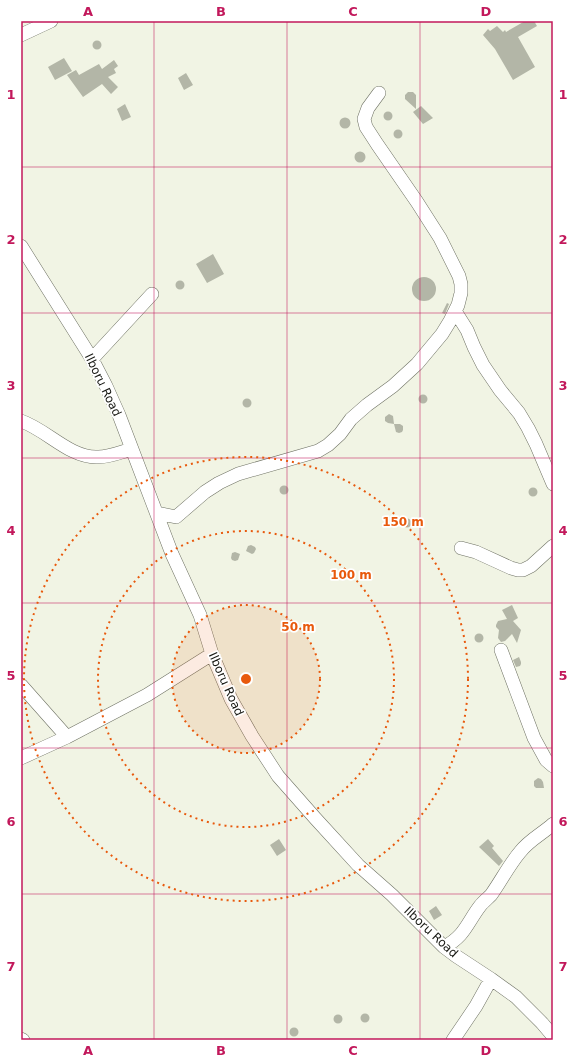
<svg xmlns="http://www.w3.org/2000/svg" width="574" height="1061" font-family="'DejaVu Sans',sans-serif">
	<style>
		.building { fill: #b3b6a7 }
		.lines { fill: none; stroke-linecap: round; stroke-linejoin: round }
		.minor-casing { stroke: #6e7163; stroke-width: 14 }
		.minor { stroke: #fff; stroke-width: 13 }
		.grid { fill: none; stroke: #c2185b; stroke-width: 1; stroke-opacity: 0.55 }
		.ring { fill: none; stroke: #e8590c; stroke-width: 2; stroke-dasharray: 2 4 }
		.labels { text-anchor: middle; dominant-baseline: central; stroke-width: 3.5; stroke-linejoin: round; paint-order: stroke }
		.street-label { font-size: 12px; fill: #171813; stroke: #fff }
		.centre { fill: #e8590c; stroke: #fff; stroke-width: 2 }
		.ring-label { font-size: 12px; text-anchor: middle; font-weight: bold; fill: #e8590c; stroke: #fff; stroke-width: 3.5; stroke-linejoin: round; paint-order: stroke }
		.neatline { fill: none; stroke: #c2185b; stroke-width: 1.5 }
		.grid-label { font-size: 13px; text-anchor: middle; font-weight: bold; fill: #c2185b }
	</style>
	<rect width="100%" height="100%" fill="#f1f4e4"/>
	<path class="building" d="M525,21H534L537,26L518,37L535,67L513,80L495,49L483,35L488,29L490,31L497,26L503,32L505,30L506,32Z
		M92.5 45a4.5 4.5 0 1 1 9 0a4.5 4.5 0 1 1-9 0Z
		M64,58L72,71L55,80L48,67Z
		M114,60L118,66L114,69L116,73L108,77L118,87L111,94L102,84L83,97L67,75L76,70L79,75L99,64L102,69Z
		M186,73L193,85L184,90L178,78Z
		M408,92H413L416,95V109L405,99V95Z
		M125,104L131,117L122,121L117,109Z
		M421,106L433,118L423,124L413,112Z
		M383.5 116a4.5 4.5 0 1 1 9 0a4.5 4.5 0 1 1-9 0Z
		M339.5 123a5.5 5.5 0 1 1 11 0a5.5 5.5 0 1 1-11 0Z
		M393.5 134a4.5 4.5 0 1 1 9 0a4.5 4.5 0 1 1-9 0Z
		M354.5 157a5.5 5.5 0 1 1 11 0a5.5 5.5 0 1 1-11 0Z
		M213,254L224,274L207,283L196,264Z
		M412 289a12 12 0 1 1 24 0a12 12 0 1 1-24 0Z
		M175.5 285a4.5 4.5 0 1 1 9 0a4.5 4.5 0 1 1-9 0Z
		M447,303L449,304L445,314L442,313Z
		M418.5 399a4.5 4.5 0 1 1 9 0a4.5 4.5 0 1 1-9 0Z
		M242.5 403a4.5 4.5 0 1 1 9 0a4.5 4.5 0 1 1-9 0Z
		M389,414L393,416L394,424H400L403,426V430L402,432L399,433L396,432L394,424L388,423L385,421V417Z
		M279.5 490a4.5 4.5 0 1 1 9 0a4.5 4.5 0 1 1-9 0Z
		M528.5 492a4.5 4.5 0 1 1 9 0a4.5 4.5 0 1 1-9 0Z
		M402.5 523a4.5 4.5 0 1 1 9 0a4.5 4.5 0 1 1-9 0Z
		M251,545L255,547L256,549L254,553L252,554L246,551L248,546Z
		M235,552L240,554L238,560L235,561L232,560L231,558L232,553Z
		M512,605L518,618L513,621L521,630L517,643L512,634L505,641L501,642L498,638L499,630L496,627V625L498,621L507,619L502,610Z
		M474.5 638a4.5 4.5 0 1 1 9 0a4.5 4.5 0 1 1-9 0Z
		M519,657L521,662V664L520,666L516,667L513,660Z
		M538,778L541,779L543,782L544,788H536L534,786V781Z
		M279,839L286,850L277,856L270,845Z
		M488,839L494,846L492,848L503,861L499,866L479,847Z
		M436,906L442,915L434,920L429,911Z
		M360.5 1018a4.5 4.5 0 1 1 9 0a4.5 4.5 0 1 1-9 0Z
		M333.5 1019a4.5 4.5 0 1 1 9 0a4.5 4.5 0 1 1-9 0Z
		M289.5 1032a4.5 4.5 0 1 1 9 0a4.5 4.5 0 1 1-9 0Z"/>
	<g class="lines">
		<defs>
			<path id="minor" d="M21,35L51,21
				M21,246L92,359L106,386L119,415L172,554L200,615L212,654L231,699L252,736L278,776L315,818L358,865L392,895L444,947L456,956L491,979L516,997L542,1023L553,1036
				M455,311L467,330L474,347L483,365L500,390L519,413L528,428L536,444L553,484
				M92,359L152,294
				M21,421C47,430 69,457 96,457C107,458 121,452 132,449
				M157,513L176,517L205,492L219,483L238,474L318,451L328,445L340,434L351,419L367,405L393,386L417,364L442,334L450,321L458,305L461,293V284L459,276L440,238L417,202L377,144L366,127L364,119L368,108L379,93
				M461,548L476,552L511,568L518,570H523L531,566L553,546
				M501,650L534,738L546,760L553,766
				M21,685L67,737
				M21,758L67,737L147,695L212,654
				M444,947C465,936 467,923 480,906C483,902 487,899 491,895C501,881 509,865 520,852C529,840 542,834 553,824
				M21,1039L23,1040
				M453,1040L476,1006L491,979"/>
		</defs>
		<use href="#minor" class="minor-casing"/>
		<use href="#minor" class="minor"/>
	</g>
	<path class="grid" d="M154,21V1040M287,21V1040M420,21V1040M21,167H553M21,313H553M21,458H553M21,603H553M21,748H553M21,894H553"/>
	<circle cx="246" cy="679" r="74" fill="#e8590c" fill-opacity=".12"/>
	<g class="ring">
		<circle cx="246" cy="679" r="74"/>
		<circle cx="246" cy="679" r="148"/>
		<circle cx="246" cy="679" r="222"/>
	</g>
	<g class="labels">
		<g class="street-label">
			<text transform="translate(103 385) rotate(64)">Ilboru Road</text>
			<text transform="translate(226 684) rotate(66)">Ilboru Road</text>
			<text transform="translate(431 932) rotate(43)">Ilboru Road</text>
		</g>
	</g>
	<circle cx="246" cy="679" r="6" class="centre"/>
	<g class="ring-label">
		<text x="403" y="526">150 m</text>
		<text x="351" y="579">100 m</text>
		<text x="298" y="631">50 m</text>
	</g>
	<rect width="574" height="1061" fill="none" stroke="#ffffff" stroke-width="44"/>
	<rect x="22" y="22" width="530" height="1017" class="neatline"/>
	<g class="grid-label">
		<text x="88" y="16">A</text>
		<text x="221" y="16">B</text>
		<text x="353" y="16">C</text>
		<text x="486" y="16">D</text>
		<text x="11" y="99">1</text>
		<text x="563" y="99">1</text>
		<text x="11" y="244">2</text>
		<text x="563" y="244">2</text>
		<text x="11" y="390">3</text>
		<text x="563" y="390">3</text>
		<text x="11" y="535">4</text>
		<text x="563" y="535">4</text>
		<text x="11" y="680">5</text>
		<text x="563" y="680">5</text>
		<text x="11" y="826">6</text>
		<text x="563" y="826">6</text>
		<text x="11" y="971">7</text>
		<text x="563" y="971">7</text>
		<text x="88" y="1055">A</text>
		<text x="221" y="1055">B</text>
		<text x="353" y="1055">C</text>
		<text x="486" y="1055">D</text>
	</g>
</svg>
